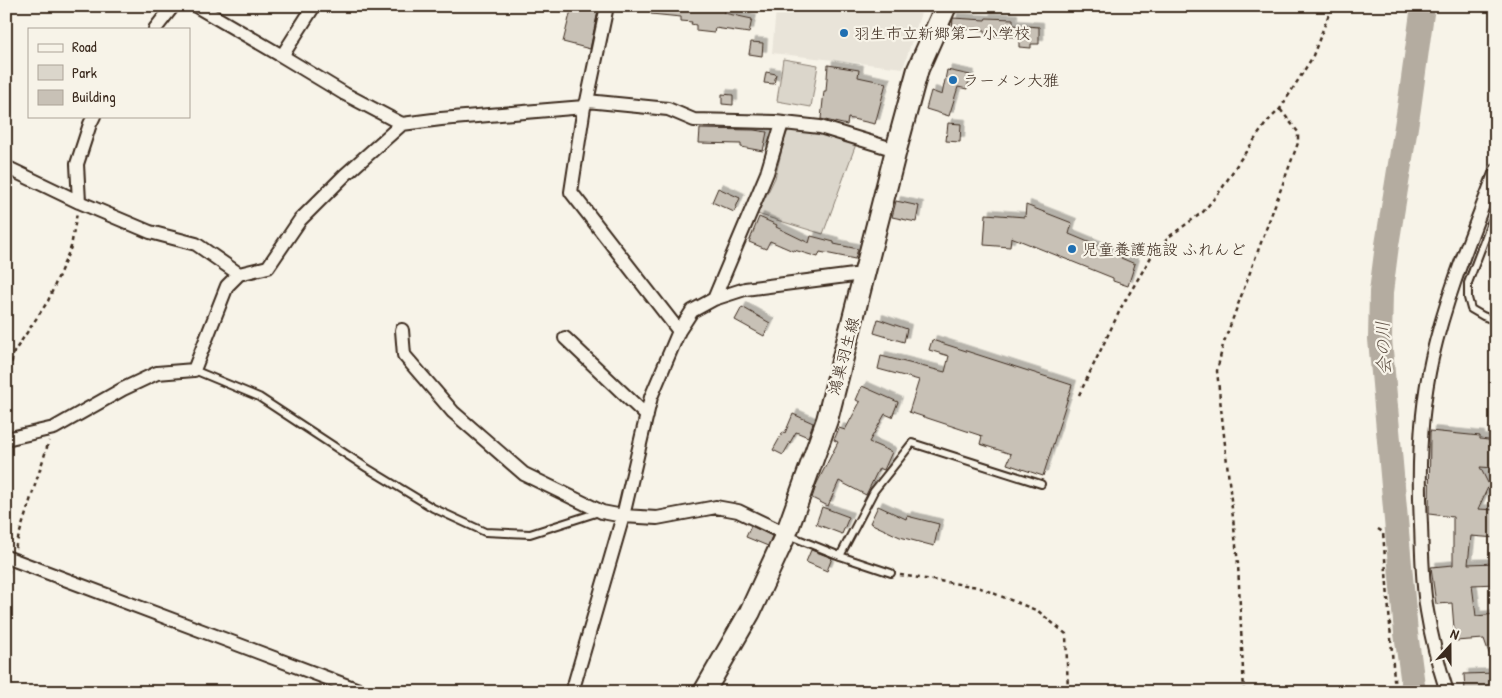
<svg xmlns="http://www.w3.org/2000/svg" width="1502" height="698" font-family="'Patrick Hand','Klee One',sans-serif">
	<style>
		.built { fill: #e9e4d9 }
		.green { fill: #dbd6cb; stroke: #8b8074 }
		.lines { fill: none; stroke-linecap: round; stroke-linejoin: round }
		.river { stroke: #b4aca0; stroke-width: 24 }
		.building { fill: #c8c1b6; stroke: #3b2a1e; filter: url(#shadow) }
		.lane-casing { stroke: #3b2a1e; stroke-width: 10 }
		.street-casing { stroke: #3b2a1e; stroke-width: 16 }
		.primary-casing { stroke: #3b2a1e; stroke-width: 24 }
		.path { stroke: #3b2a1e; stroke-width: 2.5; stroke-dasharray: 4 4; stroke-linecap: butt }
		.lane { stroke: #f7f3e8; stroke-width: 6 }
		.street { stroke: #f7f3e8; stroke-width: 12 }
		.primary { stroke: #f7f3e8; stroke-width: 20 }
		.poi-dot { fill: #1f6fb2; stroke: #f7f3e8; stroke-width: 2 }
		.labels { text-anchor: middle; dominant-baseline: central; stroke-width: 4.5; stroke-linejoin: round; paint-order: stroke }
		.poi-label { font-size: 16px; fill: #3b2a1e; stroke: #f7f3e8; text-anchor: start }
		.street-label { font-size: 16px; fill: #3b2a1e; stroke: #f7f3e8 }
		.water-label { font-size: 18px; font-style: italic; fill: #5f5145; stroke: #f7f3e8 }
	</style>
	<defs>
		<filter id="shadow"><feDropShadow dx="4.5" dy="-4.5" stdDeviation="0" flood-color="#0004"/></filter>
	</defs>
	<rect width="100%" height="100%" fill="#f7f3e8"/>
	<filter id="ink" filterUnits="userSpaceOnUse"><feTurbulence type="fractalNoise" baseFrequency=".02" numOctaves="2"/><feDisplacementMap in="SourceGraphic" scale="10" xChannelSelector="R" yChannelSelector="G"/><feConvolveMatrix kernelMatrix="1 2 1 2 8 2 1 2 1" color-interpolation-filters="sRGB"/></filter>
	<g filter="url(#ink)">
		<path class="built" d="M770,6H905L921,13L903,68L772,53L776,9Z"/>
		<path class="green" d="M783,59L818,65L811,107L777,101Z
			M789,127L817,131L856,144L823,234L757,214L775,178L784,141Z"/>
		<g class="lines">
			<path class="river" d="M1414,692L1406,633L1380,339L1381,292L1387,245L1409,108L1423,6"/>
		</g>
		<path class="building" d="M572,6H599L590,49L563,42Z
			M652,6H725L724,13L752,19L749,33L715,28L714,33L696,31V25L691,24L692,22L681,21V17L651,14Z
			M953,18L985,20L986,18L1013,19V25L1039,27V44H1031V48L1019,47V37L985,36V30L952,29Z
			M751,42L763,43L762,56L749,54Z
			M828,65L859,70L858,77L886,83L875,124L848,118L847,125L821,119L824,91H826Z
			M947,70L970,75L967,89L958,87L949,116L926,109L931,91L942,95Z
			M766,72L776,74L774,84L764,83Z
			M722,94L733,95V105L722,104Z
			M948,123L961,124L960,142L946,141Z
			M700,129L754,130L767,132L763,151L741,147V144L699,143Z
			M718,188L740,198L734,212L712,202Z
			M896,201L919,206L916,222L892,217Z
			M1026,205L1072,223L1069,234L1122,256L1121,258L1135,264L1128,286L1113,281V278L1011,237L1010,247L984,245L986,214L1025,217Z
			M759,217L777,225L776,227L809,243L811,236L834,242V244L858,249L855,259L820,252L818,257L794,250L793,251L770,241L766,249L749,242Z
			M742,307L770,323L764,336L735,320Z
			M878,319L907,329L904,342L874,333Z
			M932,340L1072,385L1043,476L1007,464L1011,454L980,444L982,436L909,412L919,380L878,369L881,356L945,372L949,356L929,350Z
			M862,386L898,402L892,417L885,414L869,442L892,452L884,470L879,468L866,495L839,481L828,506L812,498L817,483L838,442L834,440L839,428L845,430L860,402L856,400Z
			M793,414L813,423L808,437L796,432L783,455L773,450L783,432L785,433Z
			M1430,431L1480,436V439L1496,441V468L1480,467L1489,485L1478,509L1496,510V538L1471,536L1468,564L1496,563V584L1472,585L1476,616L1496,614V667H1494L1484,639L1455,641L1452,603L1436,604L1431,567L1453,565V517L1429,514Z
			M878,506L906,519L907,516L939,524L934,546L900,537L870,523Z
			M822,507L849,517L842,534L816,524Z
			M751,526L772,536L768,546L746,537Z
			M811,550L832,558L827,571L806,562Z
			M1496,673V692H1465L1464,674Z"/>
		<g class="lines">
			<defs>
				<path id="lane" d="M1496,210L1468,283V298L1471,309L1483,316L1496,321
					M194,370L259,397L367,468L433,508L485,532L530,534L599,512
					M788,535L840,556L891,573
					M840,556L874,491L912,443L1041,484"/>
				<path id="street" d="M196,6L282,56L314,6
					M155,29L173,6
					M282,56L345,94L402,124L441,119L584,107L587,101L668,109L694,120L775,122L820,127L896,150
					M587,101L607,6
					M584,107L571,192L679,331
					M6,167L79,202L150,232L196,244L239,274L268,267L300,220L345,175L402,124
					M79,202L77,164L90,124L94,116
					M714,299L767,173L782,123
					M402,330L404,355L453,412L524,474L602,512L623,516L657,518L716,507L738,511L786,534
					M565,338L647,416
					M6,439L54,428L123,389L157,373L194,370L227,286L239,274
					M6,557L364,692
					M572,692L623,516L651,397L679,331L692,311L714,299L745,289L854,275L864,276
					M1447,692C1439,667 1431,636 1427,611C1422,582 1422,553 1421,524C1418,468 1420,412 1432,358C1447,293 1473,232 1496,171"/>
				<path id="primary" d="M704,692L750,612L786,534L827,420L896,150L918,69L946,6"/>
			</defs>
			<use href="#lane" class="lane-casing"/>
			<use href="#street" class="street-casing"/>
			<use href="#primary" class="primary-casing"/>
			<path class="path" d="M6,386L14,352L48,301L71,247L77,213
				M1079,395L1122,306L1151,257L1170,236L1203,212L1221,190L1240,160L1267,122L1280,109L1312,58L1332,6
				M1378,529L1383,532L1395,692
				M15,548L49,441
				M900,575L978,587L1038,611L1066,634L1068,692
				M6,581L9,570
				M1244,692L1238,564L1217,371L1223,345L1298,143V132L1280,109"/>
			<use href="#lane" class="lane"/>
			<use href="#street" class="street"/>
			<use href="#primary" class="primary"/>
		</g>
	</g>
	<g class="poi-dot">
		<circle cx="844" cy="33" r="5"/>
		<circle cx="953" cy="80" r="5"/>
		<circle cx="1072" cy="249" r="5"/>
	</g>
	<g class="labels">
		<g class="poi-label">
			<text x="854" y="33">羽生市立新郷第二小学校</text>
			<text x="963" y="80">ラーメン大雅</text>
			<text x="1082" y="249">児童養護施設 ふれんど</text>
		</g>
		<g class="street-label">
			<text transform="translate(843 356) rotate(-75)">鴻巣羽生線</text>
		</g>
		<g class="water-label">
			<text transform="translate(1383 348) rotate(-92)">会の川</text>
		</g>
	</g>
	<rect width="1502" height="698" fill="none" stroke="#f7f3e8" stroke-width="25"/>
	<rect x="12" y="12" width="1477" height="673" fill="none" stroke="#3b2a1e" stroke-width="2" filter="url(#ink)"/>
	<rect x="28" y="28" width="162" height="90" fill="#f7f3e8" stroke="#aca397"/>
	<rect x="38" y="44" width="25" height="8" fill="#f7f3e8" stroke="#aca397"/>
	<text x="72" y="52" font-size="15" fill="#3b2a1e">Road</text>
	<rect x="38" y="65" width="25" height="15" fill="#dbd6cb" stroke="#aca397"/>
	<text x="72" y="78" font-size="15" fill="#3b2a1e">Park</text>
	<rect x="38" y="90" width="25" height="15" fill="#c8c1b6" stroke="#aca397"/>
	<text x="72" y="102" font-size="15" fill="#3b2a1e">Building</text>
	<g transform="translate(1450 646) rotate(21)" stroke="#f7f3e8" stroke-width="4" paint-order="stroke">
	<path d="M0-4L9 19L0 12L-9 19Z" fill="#3b2a1e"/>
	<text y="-8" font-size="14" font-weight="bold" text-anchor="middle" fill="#3b2a1e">N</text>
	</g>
</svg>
